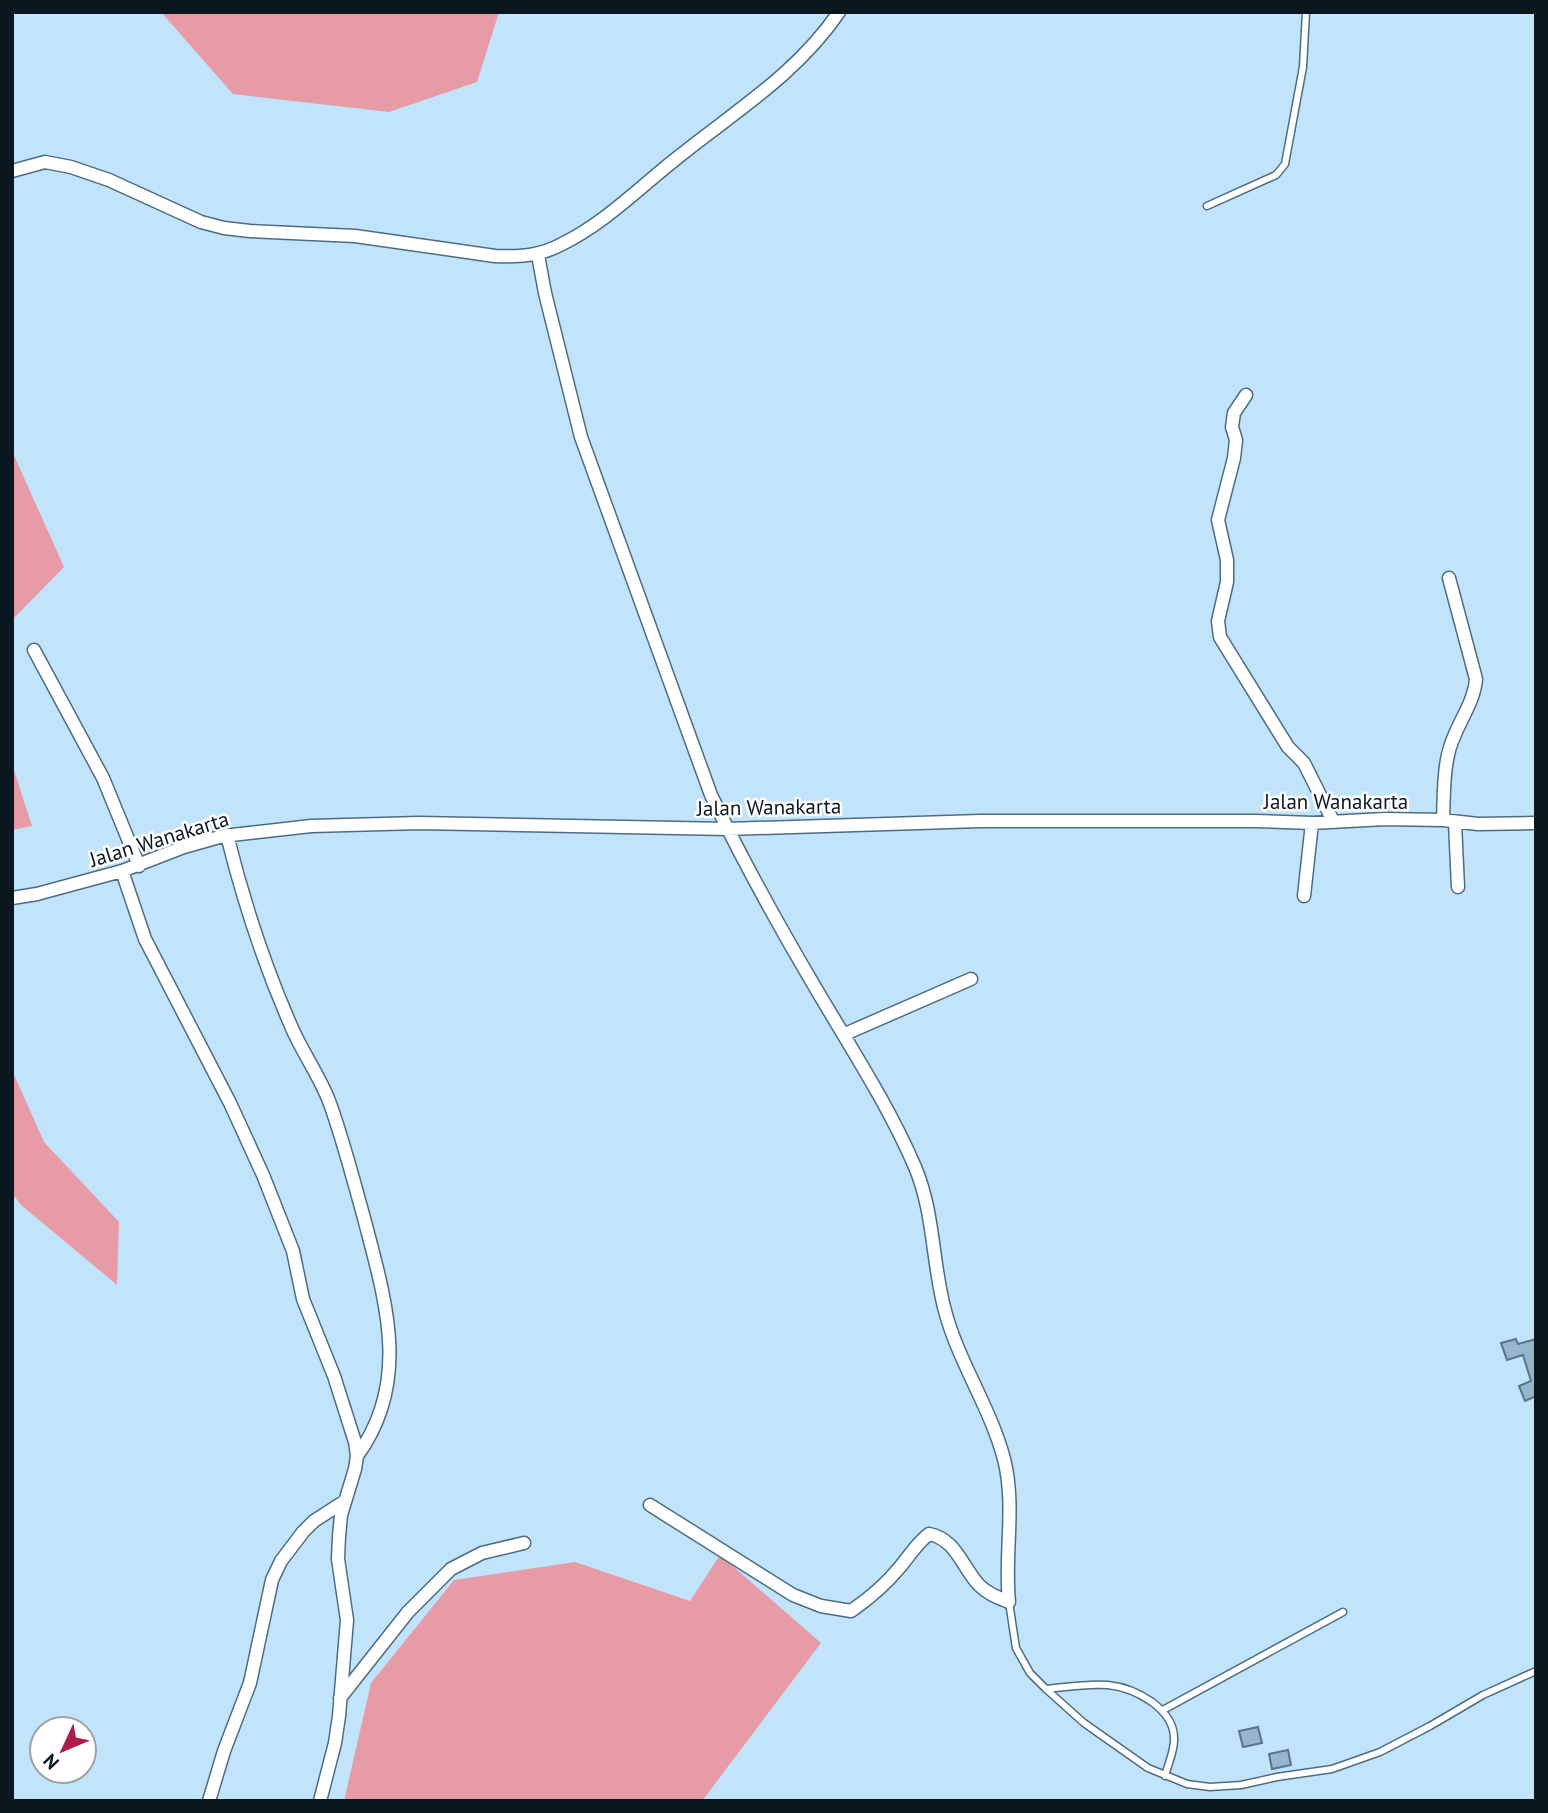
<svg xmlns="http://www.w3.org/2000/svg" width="1548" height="1813" font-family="'PT Sans',sans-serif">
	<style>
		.green { fill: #e79ba7 }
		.building { fill: #96b6cd; stroke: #57758a; stroke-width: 2 }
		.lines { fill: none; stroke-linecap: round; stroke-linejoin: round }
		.service-casing { stroke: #4e6c81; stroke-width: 9 }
		.minor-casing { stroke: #4e6c81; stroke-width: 15 }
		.service { stroke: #fff; stroke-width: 6 }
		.minor { stroke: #fff; stroke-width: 12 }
		.labels { text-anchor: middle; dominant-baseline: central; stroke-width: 5; stroke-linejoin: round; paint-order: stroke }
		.street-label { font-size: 21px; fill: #0a171f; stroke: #fff }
	</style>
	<rect width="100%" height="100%" fill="#c2e4fb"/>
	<path class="green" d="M161,12H499L477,82L389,112L233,94Z
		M12,451L64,567L12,620Z
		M12,764L32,826L12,830Z
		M12,1070L44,1142L119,1222L117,1285L21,1205L12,1193Z
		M720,1555L821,1643L702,1801H344L371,1683L454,1580L575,1562L690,1601Z"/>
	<path class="building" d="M1516,1339L1518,1344L1536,1339V1396L1525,1401L1519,1386L1531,1381L1523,1355L1507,1360L1501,1343Z
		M1258,1727L1262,1743L1243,1747L1239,1731Z
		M1288,1750L1291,1765L1272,1769L1269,1754Z"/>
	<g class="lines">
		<defs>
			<path id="service" d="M1207,206L1276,175L1285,164L1303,67L1306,12
				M1009,1602L1016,1648L1030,1673L1046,1689L1084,1723L1148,1768L1187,1784L1210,1787L1241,1785L1277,1777L1332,1769L1380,1752L1430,1726L1483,1695L1536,1671
				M1046,1689C1087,1685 1116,1677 1152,1702C1164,1711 1174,1722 1174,1738C1175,1750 1168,1764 1165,1776
				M1163,1710L1343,1612"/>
			<path id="minor" d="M12,171L45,162L71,167L109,180L201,222L224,228L250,231L355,236L495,256C520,257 540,256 562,244C605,223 640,187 677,158C734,112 797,74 839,12
				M538,255L545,293L581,437L711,795C742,859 776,921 812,982C847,1042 887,1102 915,1167C934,1212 932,1260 944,1307C957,1360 990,1406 1004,1459C1016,1506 1004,1554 1009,1602C997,1597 988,1594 979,1585C962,1567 956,1539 929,1534C917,1543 910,1555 900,1567C886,1584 870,1598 851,1611L821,1606L793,1595L650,1505
				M1246,395L1234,413L1232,427L1236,440L1234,458L1218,520L1227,560V582L1218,621L1220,637L1288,747L1304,763L1333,821
				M34,650L103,778L139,866
				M1443,820C1444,799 1443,775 1448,755C1453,728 1474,706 1476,679L1449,578
				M1455,823L1458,887
				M227,835C243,900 264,964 291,1026C302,1052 319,1075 329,1101C343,1139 353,1179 364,1218C385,1299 412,1381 357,1456
				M122,871L145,939L230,1103L263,1175L293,1251L303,1299L334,1376L355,1442L357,1456L355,1469L341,1515L339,1536L338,1559L347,1620L339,1716L335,1743L320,1801
				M1304,896L1312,823
				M12,898L37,894L122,871L184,847L223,836L311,826L419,823L727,829L980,821H1256L1312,823L1385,819L1443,820L1478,824L1536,823
				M845,1034L971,979
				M340,1698L408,1612L451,1569L482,1553L524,1543
				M209,1801L224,1751L250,1683L272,1580L281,1561L303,1532L314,1521L345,1501"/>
		</defs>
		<use href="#service" class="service-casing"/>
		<use href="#minor" class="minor-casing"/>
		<use href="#service" class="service"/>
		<use href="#minor" class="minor"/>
	</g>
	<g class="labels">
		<g class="street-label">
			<text x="1336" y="801">Jalan Wanakarta</text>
			<text transform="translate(769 807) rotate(-1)">Jalan Wanakarta</text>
			<text transform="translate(159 839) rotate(-17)">Jalan Wanakarta</text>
		</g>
	</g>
	<rect width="1548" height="1813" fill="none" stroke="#0a171f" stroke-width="28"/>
	<g transform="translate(63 1750) rotate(226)"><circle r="33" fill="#ffffff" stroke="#9da2a5" stroke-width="2"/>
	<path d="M0-5L12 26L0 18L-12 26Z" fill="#ae1c4d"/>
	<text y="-10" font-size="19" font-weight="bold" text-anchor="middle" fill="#0a171f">N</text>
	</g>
</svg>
